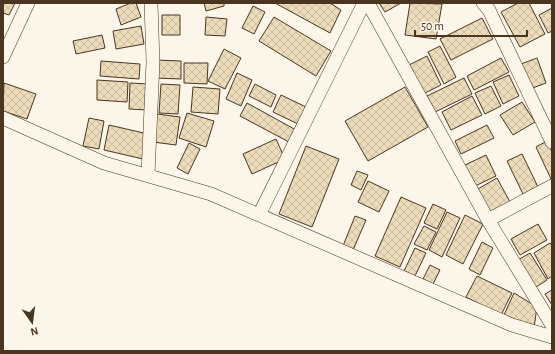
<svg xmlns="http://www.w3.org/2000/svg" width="555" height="354" font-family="'Alegreya Sans',sans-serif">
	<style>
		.building { fill: url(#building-cross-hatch); stroke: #4a3520 }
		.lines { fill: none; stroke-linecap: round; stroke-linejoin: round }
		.street-casing { stroke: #4a3520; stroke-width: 14 }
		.street { stroke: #fbf6e9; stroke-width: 13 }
	</style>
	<defs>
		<pattern id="building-cross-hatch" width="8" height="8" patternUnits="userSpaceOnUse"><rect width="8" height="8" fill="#ecdcbc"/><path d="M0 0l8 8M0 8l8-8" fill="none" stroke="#ccbda1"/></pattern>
	</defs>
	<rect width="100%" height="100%" fill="#fbf6e9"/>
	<path class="building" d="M3,3H15L9,15L3,13Z
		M131,3H136L141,17L121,25L116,9Z
		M204,3H224V6L206,11Z
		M275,3H330L341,10L330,33Z
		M379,3H401L385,12Z
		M410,3L442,4L436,39L405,35Z
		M518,3H529L545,34L520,47L501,12Z
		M253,6L265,12L254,34L242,28Z
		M552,8V31L548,33L539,15Z
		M162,15H180V35H162Z
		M206,17L227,19L225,36L205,35Z
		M274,17L331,51L316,76L259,41Z
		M482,18L493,39L451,60L440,39Z
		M141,26L144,44L116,49L113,31Z
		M102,35L105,48L76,54L73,41Z
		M440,46L456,77L444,84L428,52Z
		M224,49L241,58L225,89L208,81Z
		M427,56L441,85L423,94L409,65Z
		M501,58L509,72L474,90L467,76Z
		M537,58L546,83L530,89L521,64Z
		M156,60L181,61V79L155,78Z
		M101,61L140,64L139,79L100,76Z
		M184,63H208L207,84L184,83Z
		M237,73L252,80L241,106L226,99Z
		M509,75L519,96L503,104L493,82Z
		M464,78L472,94L435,112L427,96Z
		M97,80L128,82L127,102L97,100Z
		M4,83L36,94L27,119L3,111Z
		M130,83L148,84L147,110L129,109Z
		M161,84L180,85L178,114L159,113Z
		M255,84L276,95L271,107L249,96Z
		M491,86L501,106L485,114L475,93Z
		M193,87L220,89L218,114L191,112Z
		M405,87L428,127L368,161L345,121Z
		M281,95L306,107L298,124L273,112Z
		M472,96L482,115L451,130L442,112Z
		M522,102L535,122L513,135L500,115Z
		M247,103L296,130L289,142L240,116Z
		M187,113L214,121L206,147L179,138Z
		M157,114L180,117L176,145L153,142Z
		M89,118L104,121L99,149L83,146Z
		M109,125L148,134L143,159L104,150Z
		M487,125L494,138L461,154L455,141Z
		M276,139L285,159L252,174L243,154Z
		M547,141L552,152V181L536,147Z
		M189,143L200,149L188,174L177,168Z
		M306,146L339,159L312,227L279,214Z
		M522,154L538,187L523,194L507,161Z
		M486,155L496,176L473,187L463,166Z
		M357,171L368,175L361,190L351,185Z
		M497,178L510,202L489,214L476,190Z
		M368,181L389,191L379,212L358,202Z
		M401,197L426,208L400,267L375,256Z
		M433,204L446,210L437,229L424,223Z
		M447,212L460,218L442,257L429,250Z
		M465,215L483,224L463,264L446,255Z
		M355,216L366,220L353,250L343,246Z
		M538,224L547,240L520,255L511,239Z
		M424,226L436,232L427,250L414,244Z
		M482,242L493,248L480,275L469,269Z
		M550,243L552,246V276L548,279L534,253Z
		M415,248L426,253L415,276L404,271Z
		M530,253L547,280L533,289L516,261Z
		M430,265L440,270L433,284L423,279Z
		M477,276L512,293L501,315L466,297Z
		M552,290V305L545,294Z
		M514,293L537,307L534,328L504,315Z"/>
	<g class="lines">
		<defs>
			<path id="street" d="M368,3L488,220L552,325
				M483,3L489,10L552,142
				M3,57L28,3
				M3,118L104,163L211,194L512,325L552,337
				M148,175L153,62L151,3
				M259,215L364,3
				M488,220L552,186"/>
		</defs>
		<use href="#street" class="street-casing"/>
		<use href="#street" class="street"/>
	</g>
	<rect width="555" height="354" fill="none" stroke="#4a3520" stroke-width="8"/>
	<g transform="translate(32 322) rotate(166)" stroke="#fbf6e9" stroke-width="3" paint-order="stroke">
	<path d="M0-3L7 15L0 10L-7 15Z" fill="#4a3520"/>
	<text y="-6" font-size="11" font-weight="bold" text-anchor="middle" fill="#4a3520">N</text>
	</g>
	<path d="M415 30v6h112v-6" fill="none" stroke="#4a3520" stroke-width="2"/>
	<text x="421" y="30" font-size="12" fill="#4a3520" stroke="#fbf6e9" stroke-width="3" paint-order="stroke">50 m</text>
</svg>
